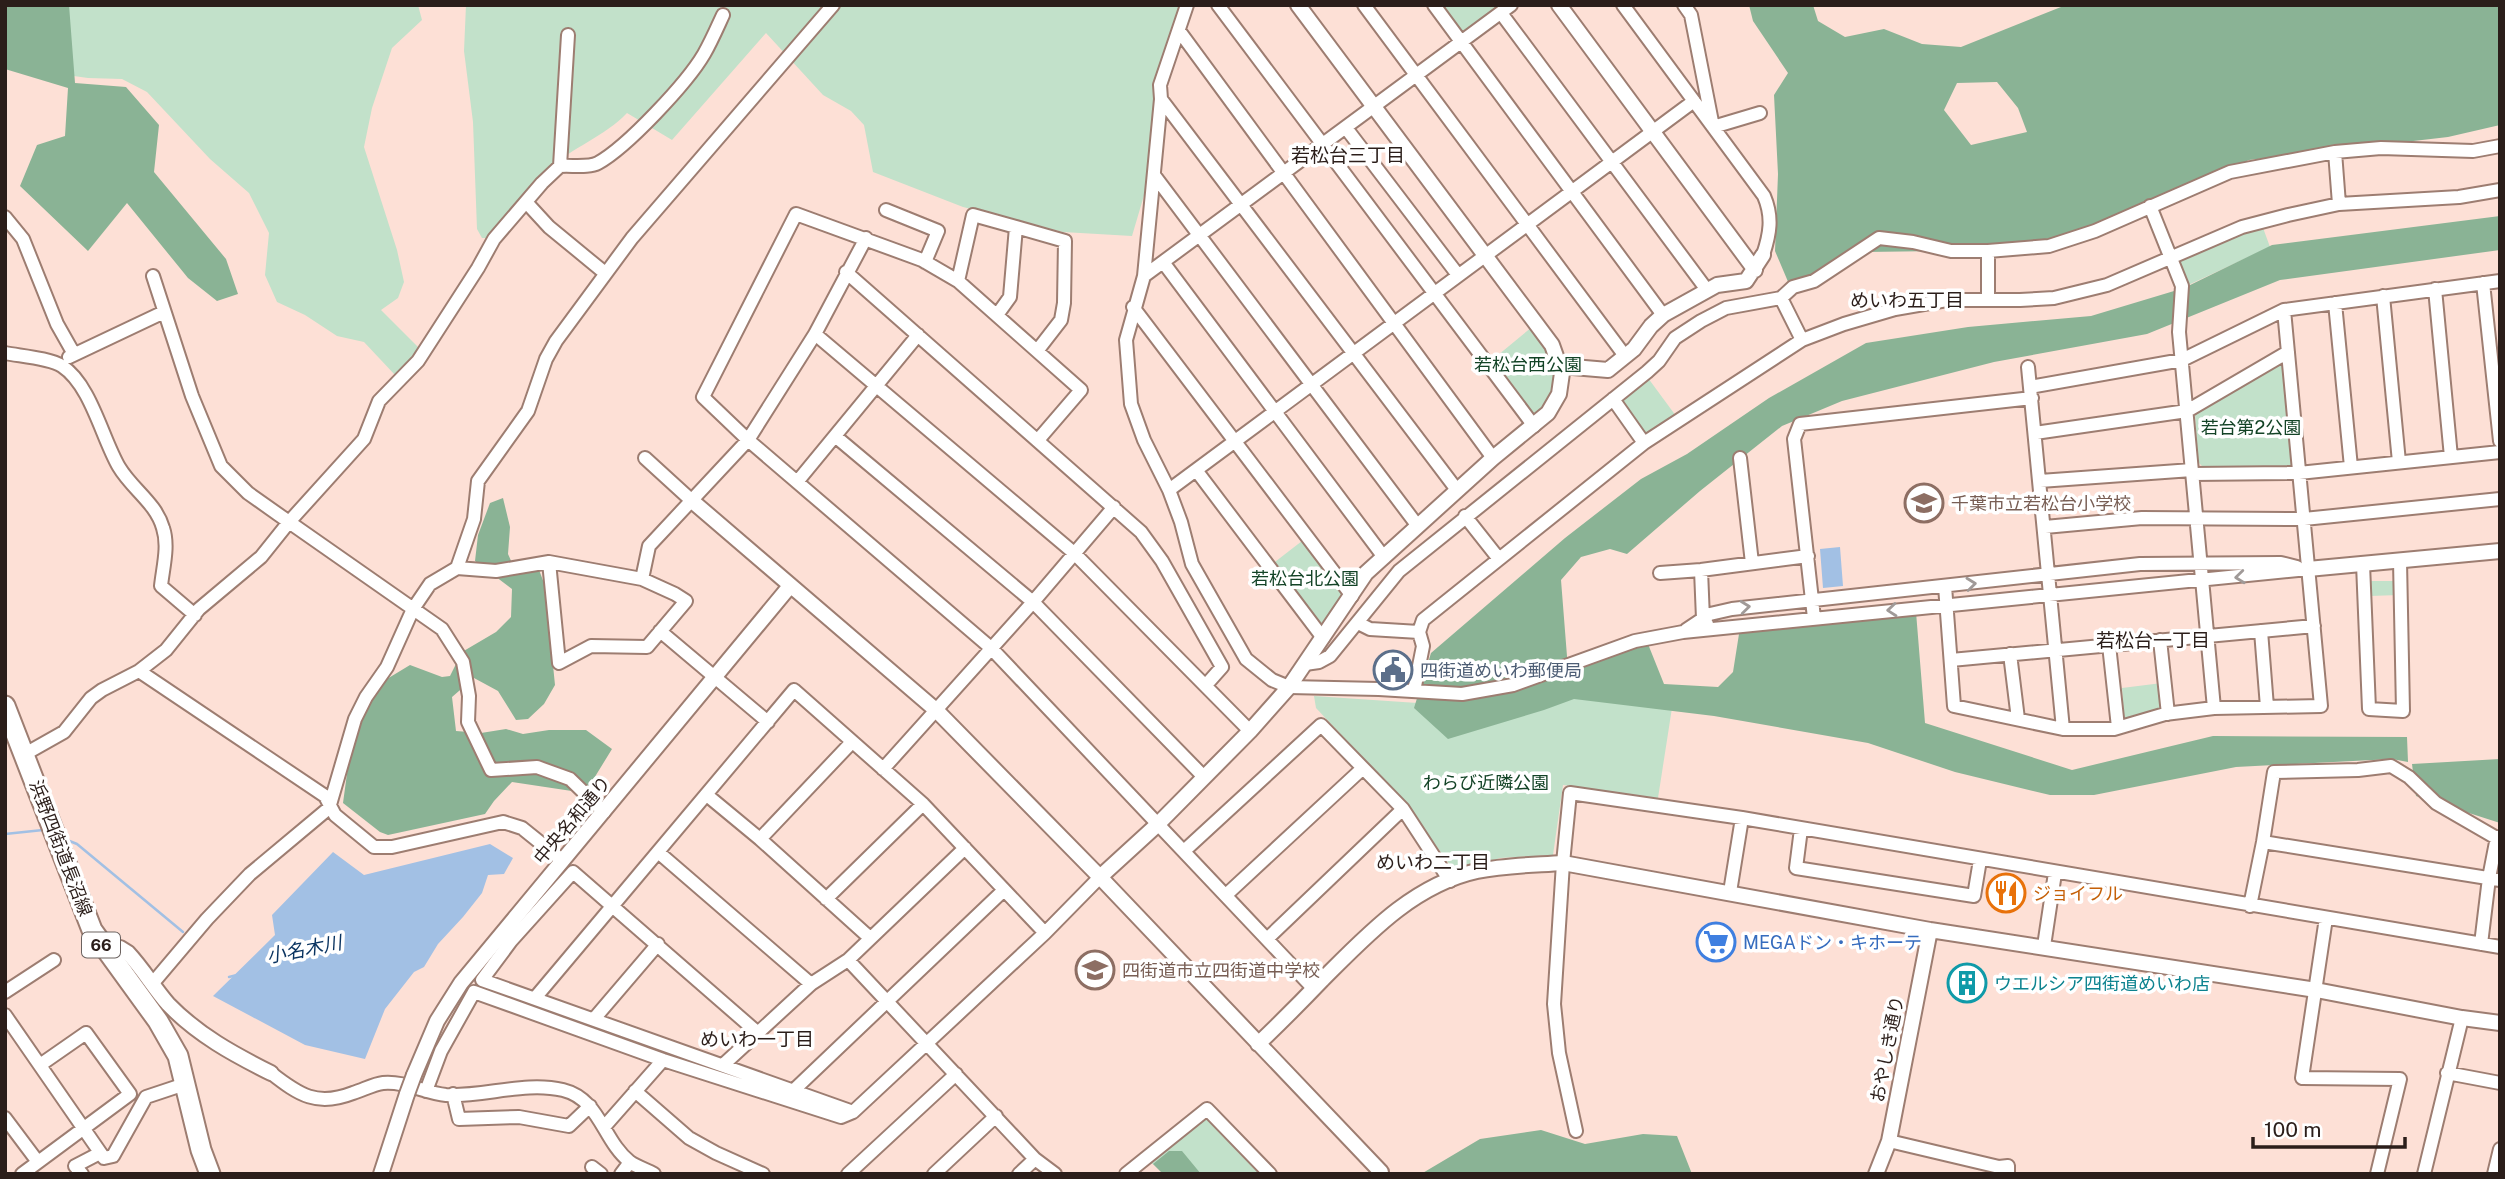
<svg xmlns="http://www.w3.org/2000/svg" width="2505" height="1179" font-family="'Public Sans','Noto Sans JP',sans-serif">
	<style>
		.green { fill: #c2e1ca }
		.forest { fill: #8ab395; fill-rule: evenodd }
		.water { fill: #a2c0e4 }
		.lines { fill: none; stroke-linecap: round; stroke-linejoin: round }
		.stream { stroke: #a2c0e4; stroke-width: 2.5 }
		.minor-casing { stroke: #9d7d71; stroke-width: 16 }
		.tertiary-casing { stroke: #9d7d71; stroke-width: 18 }
		.primary-casing { stroke: #9d7d71; stroke-width: 23 }
		.minor { stroke: #fff; stroke-width: 12 }
		.tertiary { stroke: #fff; stroke-width: 14 }
		.primary { stroke: #fff; stroke-width: 19 }
		.tertiary-bridge-casing { stroke: #9d7d71; stroke-width: 18; stroke-linecap: butt }
		.tertiary-bridge { stroke: #fff; stroke-width: 14 }
		.oneway { stroke: #a09a98 }
		.labels { text-anchor: middle; dominant-baseline: central; stroke-width: 7; stroke-linejoin: round; paint-order: stroke }
		.shield { fill: #fff; stroke: #6b625f; stroke-width: 2 }
		.shield-label { font-size: 16px; font-weight: bold; fill: #2b1e1a }
		.park-label { font-size: 18px; fill: #134326; stroke: #fff }
		.education-label { font-size: 18px; fill: #785e54; stroke: #fff; text-anchor: start }
		.service-label { font-size: 18px; fill: #4e5e75; stroke: #fff; text-anchor: start }
		.street-label { font-size: 18px; fill: #2b1e1a; stroke: #fff }
		.food-label { font-size: 18px; fill: #c56008; stroke: #fff; text-anchor: start }
		.shop-label { font-size: 18px; fill: #366cbe; stroke: #fff; text-anchor: start }
		.culture-label { font-size: 18px; fill: #0d838f; stroke: #fff; text-anchor: start }
		.neighbourhood-label { font-size: 19px; fill: #2b1e1a; stroke: #fff }
		.water-label { font-size: 19px; font-style: italic; fill: #08325f; stroke: #fff }
	</style>
	<rect width="100%" height="100%" fill="#fde0d6"/>
	<path class="green" d="M46,5H418L422,20L392,48L372,108L364,147L397,250L404,282L398,298L381,310L420,349L414,360L395,375L364,342L337,336L305,315L277,302L265,275L269,233L249,193L210,159L147,92L122,79L88,78L38,71Z
		M466,5H1182L1156,84L1150,175L1132,236L1063,232L963,207L873,172L864,125L851,111L823,95L766,33L672,140L627,113C605,136 572,148 548,169C525,189 507,216 487,238H482L477,229L473,122L464,51Z
		M1438,5H1504L1466,33L1458,32Z
		M2262,225L2270,247L2184,287L2177,257Z
		M1532,327L1549,348L1558,386L1537,418L1492,360Z
		M2282,362L2288,365L2298,464L2292,469H2205L2198,462L2195,415L2196,411Z
		M1648,378L1676,416L1646,437L1622,405L1623,397Z
		M1302,541L1342,594V599L1322,627L1271,565Z
		M2369,581H2399V595L2370,596Z
		M2162,683L2165,708L2127,721L2124,717L2122,688Z
		M1557,692L1674,695L1658,798L1563,785L1553,855L1500,858L1460,871L1452,868L1407,805L1316,708L1314,696L1462,706Z
		M1207,1117L1262,1174H1169L1148,1161L1200,1120Z"/>
	<path class="forest" d="M5,5H69L75,83L126,87L159,125L154,172L226,259L238,294L217,301L188,278L127,203L88,251L20,186L37,145L65,136L68,88L5,69Z
		M1749,5H1813L1818,21L1845,37L1884,29L1922,44L1961,47L2066,5H2500V125L2448,137L2249,160L2081,235L1940,251L1865,252L1789,284L1775,251L1778,174L1774,95L1788,73L1753,21ZM1997,82L2018,108L2027,132L1971,145L1944,110L1957,83Z
		M2500,216V250L2280,280L2147,334L1994,362L1842,401L1782,426L1700,491L1627,554L1610,549L1581,557L1561,580L1568,669L1648,644L1664,684L1718,687L1733,672L1739,634L1810,621L1916,612L1925,723L2072,770L2213,736L2407,737L2408,762L2392,759L2236,767L2094,795H2050L1955,772L1868,743L1714,716L1574,699L1544,710L1448,739L1414,708L1431,653L1565,538L1641,479L1687,454L1769,398L1866,343L1968,327L2091,316L2184,288L2272,245Z
		M503,498L510,527L508,554L517,574L538,567L545,586L555,685L544,704L528,719L516,720L498,691L474,678L452,697L456,731L481,733L506,729L523,734L549,730H586L612,749L585,793L512,782L494,801L485,814L388,835L380,832L343,803L352,737L377,685L410,665L442,677L450,676L462,652L496,632L511,617L512,589L475,561L478,535L490,503Z
		M2500,759V823L2416,796L2412,764Z
		M1541,1130L1585,1144L1643,1134L1677,1136L1692,1174H1421L1480,1139Z
		M1169,1151H1182L1201,1174H1163L1153,1164Z"/>
	<path class="water" d="M1840,547L1843,586L1823,588L1820,549Z
		M490,844L513,858L504,874L488,875L482,893L463,917L438,944L424,967L414,972L385,1009L365,1059L305,1045L213,996L275,935L272,915L333,852L364,875Z"/>
	<g class="lines">
		<path class="stream" d="M5,834L43,830
			M67,840L77,844L183,932
			M229,977L237,975"/>
		<defs>
			<path id="minor" d="M1187,5L1160,85L1161,99L1144,276L1126,340L1131,404L1144,440L1169,490L1181,522L1192,564L1246,659L1272,680L1289,687L1379,689L1462,694L1513,685L1635,641L1683,632L2308,569
				M1218,5L1534,426
				M1364,5L1625,356
				M1434,5L1663,315
				M1623,5L1764,196C1773,217 1770,234 1763,255
				M1684,5L1691,15L1713,127L1760,113
				M1501,13L1707,290
				M1180,32L1493,458
				M1161,99L1457,490
				M1346,128L1458,275
				M2335,152L2339,204
				M560,166L568,35
				M1154,175L1417,525
				M526,202L549,227L605,273
				M2150,206L2182,286L2179,332L2214,708
				M886,210L938,231L925,262
				M5,217L23,239L57,324L74,354
				M1163,262L1383,556
				M846,272L1141,532L1162,561L1222,667L1206,685
				M153,276L192,396L221,466L248,493L289,522L442,629L463,662L469,696L468,722L491,770L537,767L570,779L604,812
				M1144,276L1511,5
				M958,281L973,215L1016,227
				M2483,283L2500,441
				M2435,289L2451,457
				M2383,296L2399,462
				M1781,298L1802,340
				M1988,300V251
				M2335,303L2351,467
				M1133,307L1352,596
				M997,315L1010,297L1016,227L1065,241L1064,303L1061,320L1037,351
				M815,334L1074,553L1250,731
				M5,353C20,356 50,358 62,366C91,385 102,438 119,467C132,489 156,503 163,528C169,546 163,567 161,586L195,615
				M69,357L164,312
				M2028,367L2063,729
				M2030,387L2182,360L2284,310L2500,281
				M1613,399L1644,443
				M2035,433L2187,411L2288,352
				M835,436L1033,602L1204,777
				M1038,440L1081,390L958,281L922,260L796,214L703,397L748,440L991,648L1314,989
				M645,458L691,500
				M1740,458L1752,563
				M1196,470L1323,638
				M2193,474L2299,473L2500,452
				M2040,481L2192,470
				M797,482L918,335
				M1169,490L1694,101
				M1465,516L1499,559
				M2045,527L2142,518L2304,519L2500,499
				M2363,564L2369,709L2403,711L2400,561
				M457,568L474,519L478,481L528,411L546,359L556,341L632,238L833,5
				M1701,570L1703,619L1707,624
				M1660,573L1701,570L1808,556
				M642,579L649,546L748,440L815,334L866,238
				M1945,586L1954,706L2063,729H2114L2165,714L2214,708L2321,706L2284,310
				M1814,618L1794,439L1800,424L2032,398
				M1358,623L1370,629L1419,632
				M1686,630L1710,614L1732,609L2140,564L2281,563L2297,567
				M660,631L768,722
				M2261,631L2267,707
				M2160,640L2168,714
				M2109,645L2118,727
				M2010,654L2018,719
				M1951,660L2314,626
				M1305,664L1319,662L1330,656L1399,571L1647,372L1659,361L1675,338L1701,321L1726,308L1781,298L1793,287L1814,281L1879,238L1913,242L1951,251H1988L2049,246L2095,231L2230,172L2335,152L2381,148L2473,151L2500,146
				M139,671L325,796L335,815L374,847H392L503,822L522,828L563,861
				M1414,691L1423,646L1419,632L1423,620L1644,443L1802,340L1844,324L1895,309L1947,300H2020L2054,298L2107,285L2242,227L2288,215L2339,204L2459,197L2500,190
				M25,754L64,732L91,698L102,690L139,671L166,650L199,609L261,557L289,522L364,439L379,401L418,361L478,268L494,239L542,183L560,166C571,165 589,168 598,163C627,147 687,83 704,54C711,42 717,28 723,15
				M883,769L1033,602L1114,507
				M708,796L760,839L870,938
				M1801,829L1796,868L1974,896L1980,860
				M760,839L852,742
				M2263,842L2500,880
				M1184,851L1321,725L1403,809L1450,881
				M658,852L811,984
				M1730,892L1742,818
				M1226,895L1363,768
				M826,899L923,804
				M2250,906L2263,842L2274,772L2358,770L2391,766L2409,777L2436,803L2500,840
				M2326,918L2302,1078L2400,1079L2377,1174
				M1267,939L1403,809
				M2481,944L2489,878L2497,837
				M2044,946L2055,873
				M848,960L1035,1159L1055,1174
				M152,984L207,919L250,874L329,808L355,719L366,697L387,667L413,609L430,584L457,568L496,571L549,562L642,579L675,594L686,601L647,647L591,646L559,663L549,562
				M5,992L54,960
				M535,998L794,690L923,804L1045,933
				M5,1015L104,1158L113,1156L146,1097L185,1084
				M594,1019L658,944
				M758,1033L573,872L511,941L482,980L853,1112
				M723,1065L811,984L848,960L965,848
				M271,1073C299,1095 317,1107 353,1093C363,1090 374,1084 383,1083C405,1081 425,1093 446,1095C484,1097 525,1081 563,1090C600,1099 603,1141 630,1162C637,1167 647,1170 654,1174
				M2447,1073L2500,1083
				M795,1089L1004,890
				M426,1091L441,1051L474,992L663,1060L841,1117L853,1112L1045,933L1100,877
				M635,1091L689,1138L716,1153L763,1174
				M453,1094L459,1119L519,1117L569,1126L590,1106
				M5,1118L38,1162
				M604,1127L663,1060
				M1576,1131L1559,1053L1554,1004L1563,863L1570,793L1742,818L2500,947
				M1889,1141L1999,1167L2008,1166V1174
				M592,1167L601,1174
				M22,1174L130,1094L86,1033L40,1065
				M82,1174L75,1166L100,1153
				M621,1174L630,1162
				M848,1174L956,1074
				M934,1174L996,1116
				M1019,1174L1035,1159
				M1126,1174L1207,1109L1270,1174
				M2424,1174L2462,1018
				M2494,1174L2500,1149"/>
			<path id="tertiary" d="M1559,5L1755,270
				M1561,366L1608,370L1634,349L1651,326L1663,315L1717,285L1746,281L1763,255
				M691,500L937,711L1100,877L1381,1172
				M2308,569L2500,551
				M1100,877L1158,824L1250,731L1289,687L1366,573L1493,458L1548,413L1559,394L1562,373L1552,345L1298,5
				M102,947L120,948L128,953C143,969 154,988 168,1004C198,1035 233,1054 271,1073
				M1258,1044C1280,1023 1301,1002 1322,980C1367,935 1413,885 1477,871C1505,865 1534,865 1563,863L1930,930L2316,990L2462,1018L2500,1023
				M414,1075L437,1021L461,983L790,586
				M381,1174L407,1094
				M1876,1174L1889,1141L1930,930"/>
			<path id="primary" d="M5,706L92,930L158,1021L178,1056L201,1150L210,1174"/>
		</defs>
		<use href="#minor" class="minor-casing"/>
		<use href="#tertiary" class="tertiary-casing"/>
		<use href="#primary" class="primary-casing"/>
		<use href="#minor" class="minor"/>
		<use href="#tertiary" class="tertiary"/>
		<use href="#primary" class="primary"/>
		<defs>
			<path id="tertiary-bridge" d="M407,1094L414,1075"/>
		</defs>
		<use href="#tertiary-bridge" class="tertiary-bridge-casing"/>
		<use href="#tertiary-bridge" class="tertiary-bridge"/>
	</g>
	<defs><path id="oneway-chevron" d="M-2-3.5L2.5 0L-2 3.5" fill="none" stroke-width="1.6" stroke-linecap="round" stroke-linejoin="round" transform="scale(1.75)"/></defs>
	<g class="oneway">
		<use href="#oneway-chevron" transform="translate(2240 577) rotate(174)"/>
		<use href="#oneway-chevron" transform="translate(1971 584) rotate(-6)"/>
		<use href="#oneway-chevron" transform="translate(1745 607) rotate(-6)"/>
		<use href="#oneway-chevron" transform="translate(1892 610) rotate(175)"/>
	</g>
	<defs>
		<symbol id="school-ring" viewBox="-11 -11 22 22"><circle r="9.5" fill="#fff" stroke="#8d6e63" stroke-width="1.5"/><path d="M0-5L7-2L0 1L-7-2ZM-4 1L0 2.5L4 1V4Q0 6-4 4Z" fill="#8d6e63"/></symbol>
		<symbol id="civic-ring" viewBox="-11 -11 22 22"><circle r="9.5" fill="#fff" stroke="#5c6f8a" stroke-width="1.5"/><path d="M-.6-6.5H3V-4.5H.6V-3L4-1V1h2V6H-6V1h2V-1L-.6-3ZM-1.2 2.5V6h2.4V2.5Z" fill="#5c6f8a"/></symbol>
		<symbol id="restaurant-ring" viewBox="-11 -11 22 22"><circle r="9.5" fill="#fff" stroke="#e8710a" stroke-width="1.5"/><path d="M-5-6h1v4h1v-4h1v4h1v-4h1v5L-1.5 .5V6h-2V.5L-5-1ZM5-6V6H3V1.5H1.5Q1.5-4 5-6Z" fill="#e8710a"/></symbol>
		<symbol id="supermarket-ring" viewBox="-11 -11 22 22"><circle r="9.5" fill="#fff" stroke="#3f7fe0" stroke-width="1.5"/><path d="M-6-5.5h2.5l.6 2H6L4.5 2H-2.5L-4.4-4H-6ZM-1.5 3.2a1.3 1.3 0 1 0 .1 0ZM3 3.2a1.3 1.3 0 1 0 .1 0Z" fill="#3f7fe0"/></symbol>
		<symbol id="building-ring" viewBox="-11 -11 22 22"><circle r="9.5" fill="#fff" stroke="#0f9aa8" stroke-width="1.5"/><path d="M-4-6H4V6H1V3H-1V6H-4ZM-2.5-4.3h1.7v1.8h-1.7ZM.8-4.3h1.7v1.8H.8ZM-2.5-1h1.7V.8h-1.7ZM.8-1h1.7V.8H.8Z" fill="#0f9aa8"/></symbol>
	</defs>
	<g fill-rule="evenodd">
		<use href="#school-ring" x="1902" y="481" width="44" height="44"/>
		<use href="#civic-ring" x="1371" y="648" width="44" height="44"/>
		<use href="#restaurant-ring" x="1984" y="871" width="44" height="44"/>
		<use href="#supermarket-ring" x="1694" y="920" width="44" height="44"/>
		<use href="#school-ring" x="1073" y="948" width="44" height="44"/>
		<use href="#building-ring" x="1945" y="961" width="44" height="44"/>
	</g>
	<g class="labels">
		<rect class="shield" x="82" y="932.5" width="38" height="25" rx="5"/>
		<g class="shield-label">
			<text x="101" y="945">66</text>
		</g>
		<g class="park-label">
			<text x="1528" y="364">若松台西公園</text>
			<text x="2251" y="427">若台第2公園</text>
			<text x="1305" y="578">若松台北公園</text>
			<text x="1486" y="782">わらび近隣公園</text>
		</g>
		<g class="education-label">
			<text x="1951" y="503">千葉市立若松台小学校</text>
			<text x="1122" y="970">四街道市立四街道中学校</text>
		</g>
		<g class="service-label">
			<text x="1420" y="670">四街道めいわ郵便局</text>
		</g>
		<g class="street-label">
			<text transform="translate(572 820) rotate(-50)">中央名和通り</text>
			<text transform="translate(61 848) rotate(69)">浜野四街道長沼線</text>
			<text transform="translate(1887 1049) rotate(-79)">おやしき通り</text>
		</g>
		<g class="food-label">
			<text x="2033" y="893">ジョイフル</text>
		</g>
		<g class="shop-label">
			<text x="1743" y="942">MEGAドン・キホーテ</text>
		</g>
		<g class="culture-label">
			<text x="1994" y="983">ウエルシア四街道めいわ店</text>
		</g>
		<g class="neighbourhood-label">
			<text x="1348" y="155">若松台三丁目</text>
			<text x="1907" y="300">めいわ五丁目</text>
			<text x="2153" y="640">若松台一丁目</text>
			<text x="1433" y="862">めいわ二丁目</text>
			<text x="757" y="1039">めいわ一丁目</text>
		</g>
		<g class="water-label">
			<text transform="translate(304 949) rotate(-11)">小名木川</text>
		</g>
	</g>
	<rect width="2505" height="1179" fill="none" stroke="#2b1e1a" stroke-width="14"/>
	<path d="M2253 1137v10h152v-10" fill="none" stroke="#2b1e1a" stroke-width="3.5"/>
	<text x="2264" y="1137" font-size="21" fill="#2b1e1a" stroke="#ffffff" stroke-width="5" paint-order="stroke">100 m</text>
</svg>
